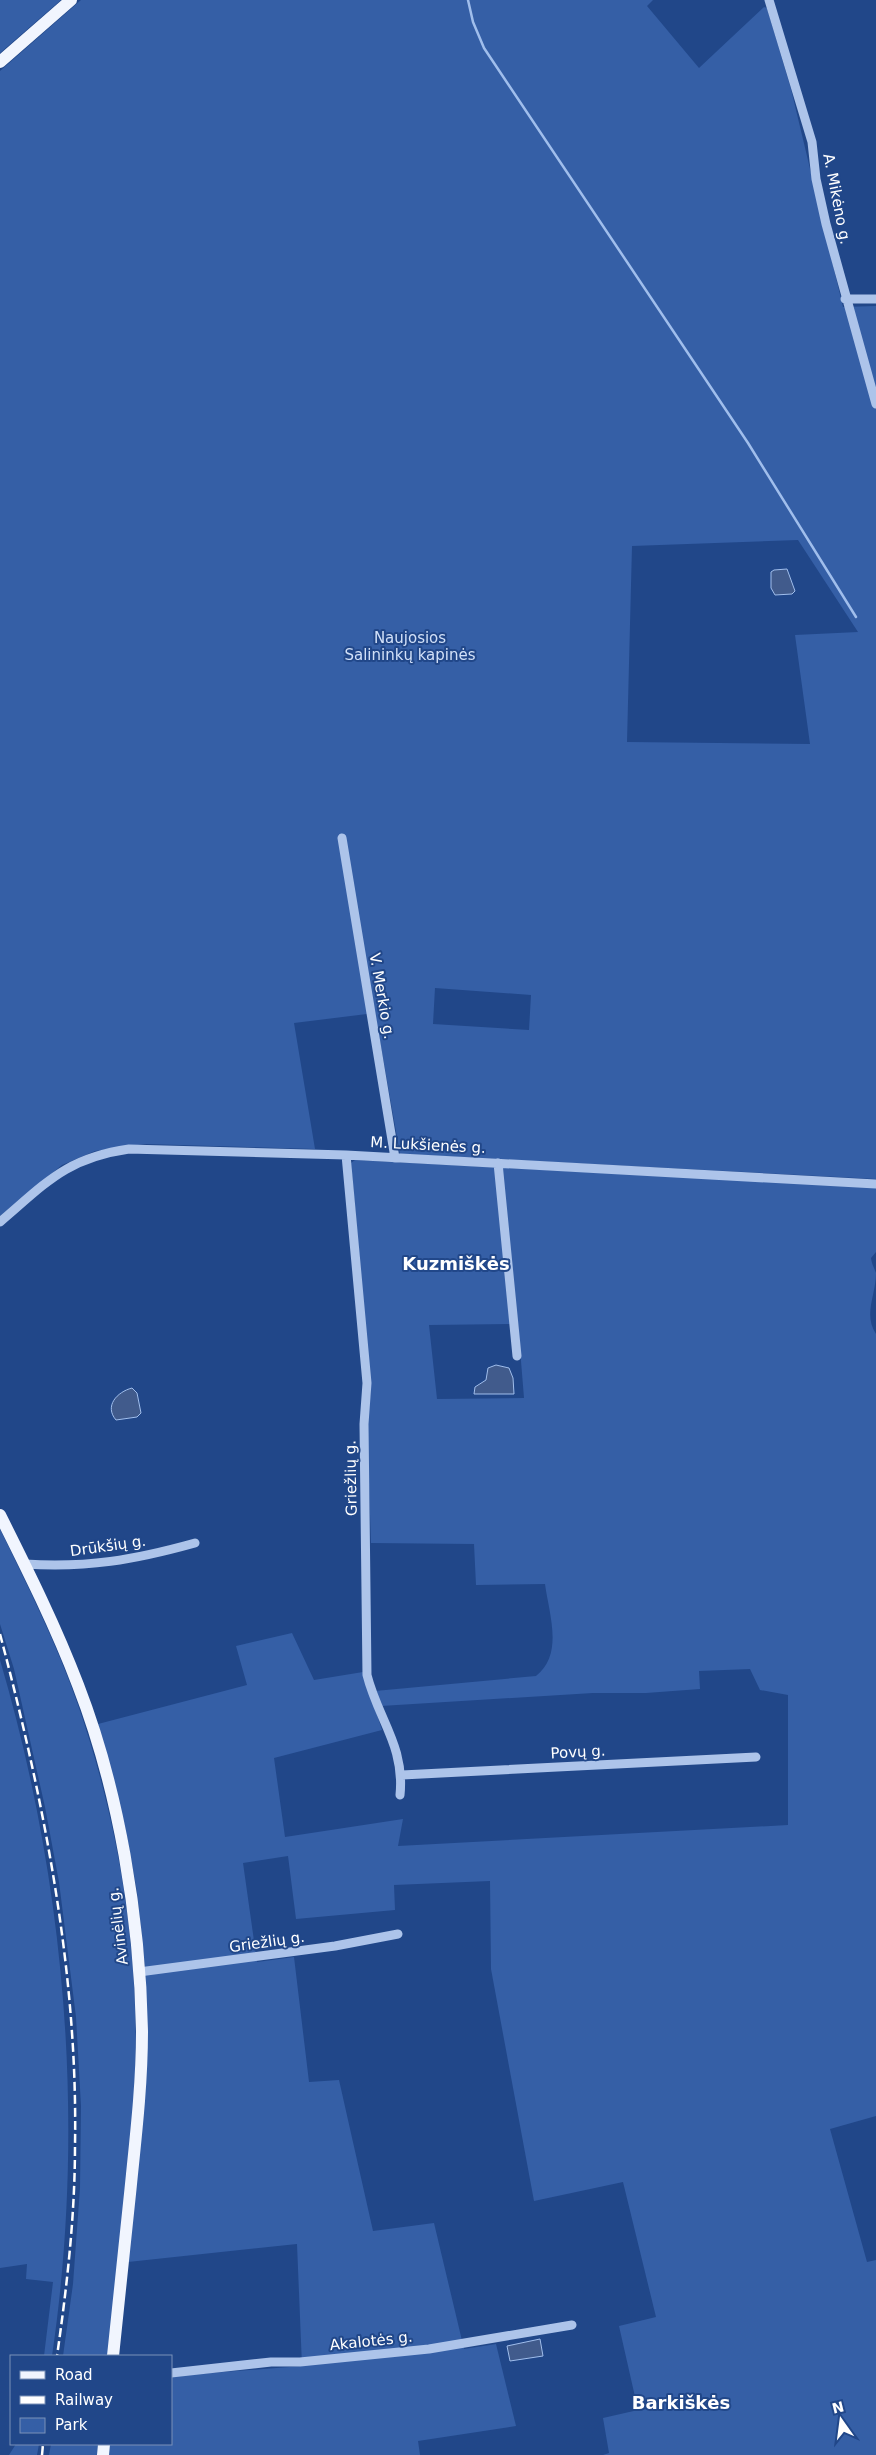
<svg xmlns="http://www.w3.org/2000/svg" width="876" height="2455" font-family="'DejaVu Sans',sans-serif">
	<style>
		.green { fill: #355fa6; fill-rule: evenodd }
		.water { fill: #415b8c; stroke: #a0beec }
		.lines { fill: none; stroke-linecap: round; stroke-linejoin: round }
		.stream { stroke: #a0beec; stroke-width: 2.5 }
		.minor { stroke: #adc4ea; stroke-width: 9 }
		.major { stroke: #f1f5fe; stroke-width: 12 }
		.rail { stroke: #fff; stroke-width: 2.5; stroke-dasharray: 9 4; stroke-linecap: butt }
		.labels { text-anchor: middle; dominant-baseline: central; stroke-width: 4; stroke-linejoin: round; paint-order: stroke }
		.street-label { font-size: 15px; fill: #fff; stroke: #214789 }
		.park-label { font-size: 15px; fill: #d1e0f8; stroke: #214789 }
		.quarter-label { font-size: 18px; font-weight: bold; fill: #fff; stroke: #214789 }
	</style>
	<rect width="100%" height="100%" fill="#214789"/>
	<path class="green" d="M0,0H61L0,53Z
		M81,0H653L647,6L699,68L764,7L767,8L791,89L843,307L876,306V1179L400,1154L375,1013L294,1023L315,1149L145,1144L95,1151L62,1165L0,1216V71ZM798,540L858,632L795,635L810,744L627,742L632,546ZM435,988L531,995L529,1030L433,1024Z
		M355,1160L876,1187V1252L871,1258C872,1265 874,1267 876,1273C876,1295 863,1314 876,1334V2116L830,2129L867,2262L876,2260V2455H603L609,2453L603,2418L638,2410L619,2326L656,2317L623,2182L534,2201L491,1969L490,1881L394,1885L395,1910L296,1919L288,1856L243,1863L257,1962L294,1957L309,2082L339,2080L373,2231L434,2223L464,2349L496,2344L516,2426L418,2441L420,2455H108L109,2444H171V2376L302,2366L297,2244L128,2262L145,1967L137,1892L126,1831L98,1724L247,1685L236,1646L292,1633L314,1680L363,1672L382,1730L274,1758L285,1837L403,1819L398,1846L788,1825V1695L760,1690L750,1669L699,1671L700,1689L646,1693H593L381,1706L375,1691L536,1676C564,1654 549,1614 545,1584L476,1585L474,1544L371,1543L367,1426L371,1388L351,1163ZM518,1324L524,1398L437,1399L429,1325Z
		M0,1529C28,1587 57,1644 78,1705C121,1830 142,1964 134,2096C129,2183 117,2270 108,2356H63L73,2284L80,2188L81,2106L76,2017L59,1882L45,1807L14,1669L0,1624Z
		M0,1660C66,1884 86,2125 52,2356H44L53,2282L26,2279L27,2264L0,2268Z
		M16,2444H39L37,2455H9Z
		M51,2444H98L97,2455H49Z"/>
	<path class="water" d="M787,569L795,591L792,594L775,595L771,588V572L774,570Z
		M496,1365L509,1368L513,1378L514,1394H474L475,1387L486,1380L488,1368Z
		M132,1388L137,1393L141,1413L137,1417L116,1420C104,1406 117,1392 132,1388Z
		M540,2339L543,2356L510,2361L507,2346Z"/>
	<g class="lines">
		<path class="stream" d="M468,0L473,22L484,48L748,443L856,617"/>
		<path class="minor" d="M769,0L812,142L816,179L826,224L876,404
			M845,299H876
			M342,838L395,1158
			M346,1155L367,1383L364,1424L367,1675C378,1719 405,1746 400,1795
			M498,1163L517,1356
			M0,1222C46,1183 66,1158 129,1149L346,1155L876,1184
			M25,1564C87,1568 134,1560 195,1543
			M402,1775L756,1757
			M139,1972L335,1946L398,1934
			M171,2373L271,2362H300L429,2349L572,2325"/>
		<path class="major" d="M0,62L71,0
			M0,1515C28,1571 56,1627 78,1685C119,1791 140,1918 142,2031C142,2079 137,2126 132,2174C126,2235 119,2296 113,2356
			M103,2455L104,2444"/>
		<path class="rail" d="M0,1634C44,1801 78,1972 75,2145C75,2216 67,2286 57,2356
			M42,2455L43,2444"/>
	</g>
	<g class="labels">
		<g class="street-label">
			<text transform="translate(837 199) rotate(79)">A. Mikėno g.</text>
			<text transform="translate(382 996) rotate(80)">V. Merkio g.</text>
			<text transform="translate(428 1145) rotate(3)">M. Lukšienės g.</text>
			<text transform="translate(351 1478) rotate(-91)">Griežlių g.</text>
			<text transform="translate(108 1546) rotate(-8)">Drūkšių g.</text>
			<text transform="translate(578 1752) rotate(-3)">Povų g.</text>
			<text transform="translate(118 1926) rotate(-97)">Avinėlių g.</text>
			<text transform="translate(267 1942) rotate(-8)">Griežlių g.</text>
			<text transform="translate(371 2341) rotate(-6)">Akalotės g.</text>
		</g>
		<g class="park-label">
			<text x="410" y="638">Naujosios<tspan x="410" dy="17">Salininkų kapinės</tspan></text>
		</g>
		<g class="quarter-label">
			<text x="456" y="1263">Kuzmiškės</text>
			<text x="681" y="2402">Barkiškės</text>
		</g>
	</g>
	<rect x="10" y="2355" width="162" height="90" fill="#214789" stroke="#7a91b8"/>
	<rect x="20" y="2371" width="25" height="8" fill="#f1f5fe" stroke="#7a91b8"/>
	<text x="55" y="2380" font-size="15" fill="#ffffff">Road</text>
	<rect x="20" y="2396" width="25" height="8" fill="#ffffff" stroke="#7a91b8"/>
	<text x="55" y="2405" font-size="15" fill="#ffffff">Railway</text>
	<rect x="20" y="2418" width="25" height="15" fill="#355fa6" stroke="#7a91b8"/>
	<text x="55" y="2430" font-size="15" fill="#ffffff">Park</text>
	<g transform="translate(841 2420) rotate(346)" stroke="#214789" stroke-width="4" paint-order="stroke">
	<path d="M0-4L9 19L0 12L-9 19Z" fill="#ffffff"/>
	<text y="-8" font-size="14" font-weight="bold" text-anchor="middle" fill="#ffffff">N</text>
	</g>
</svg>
